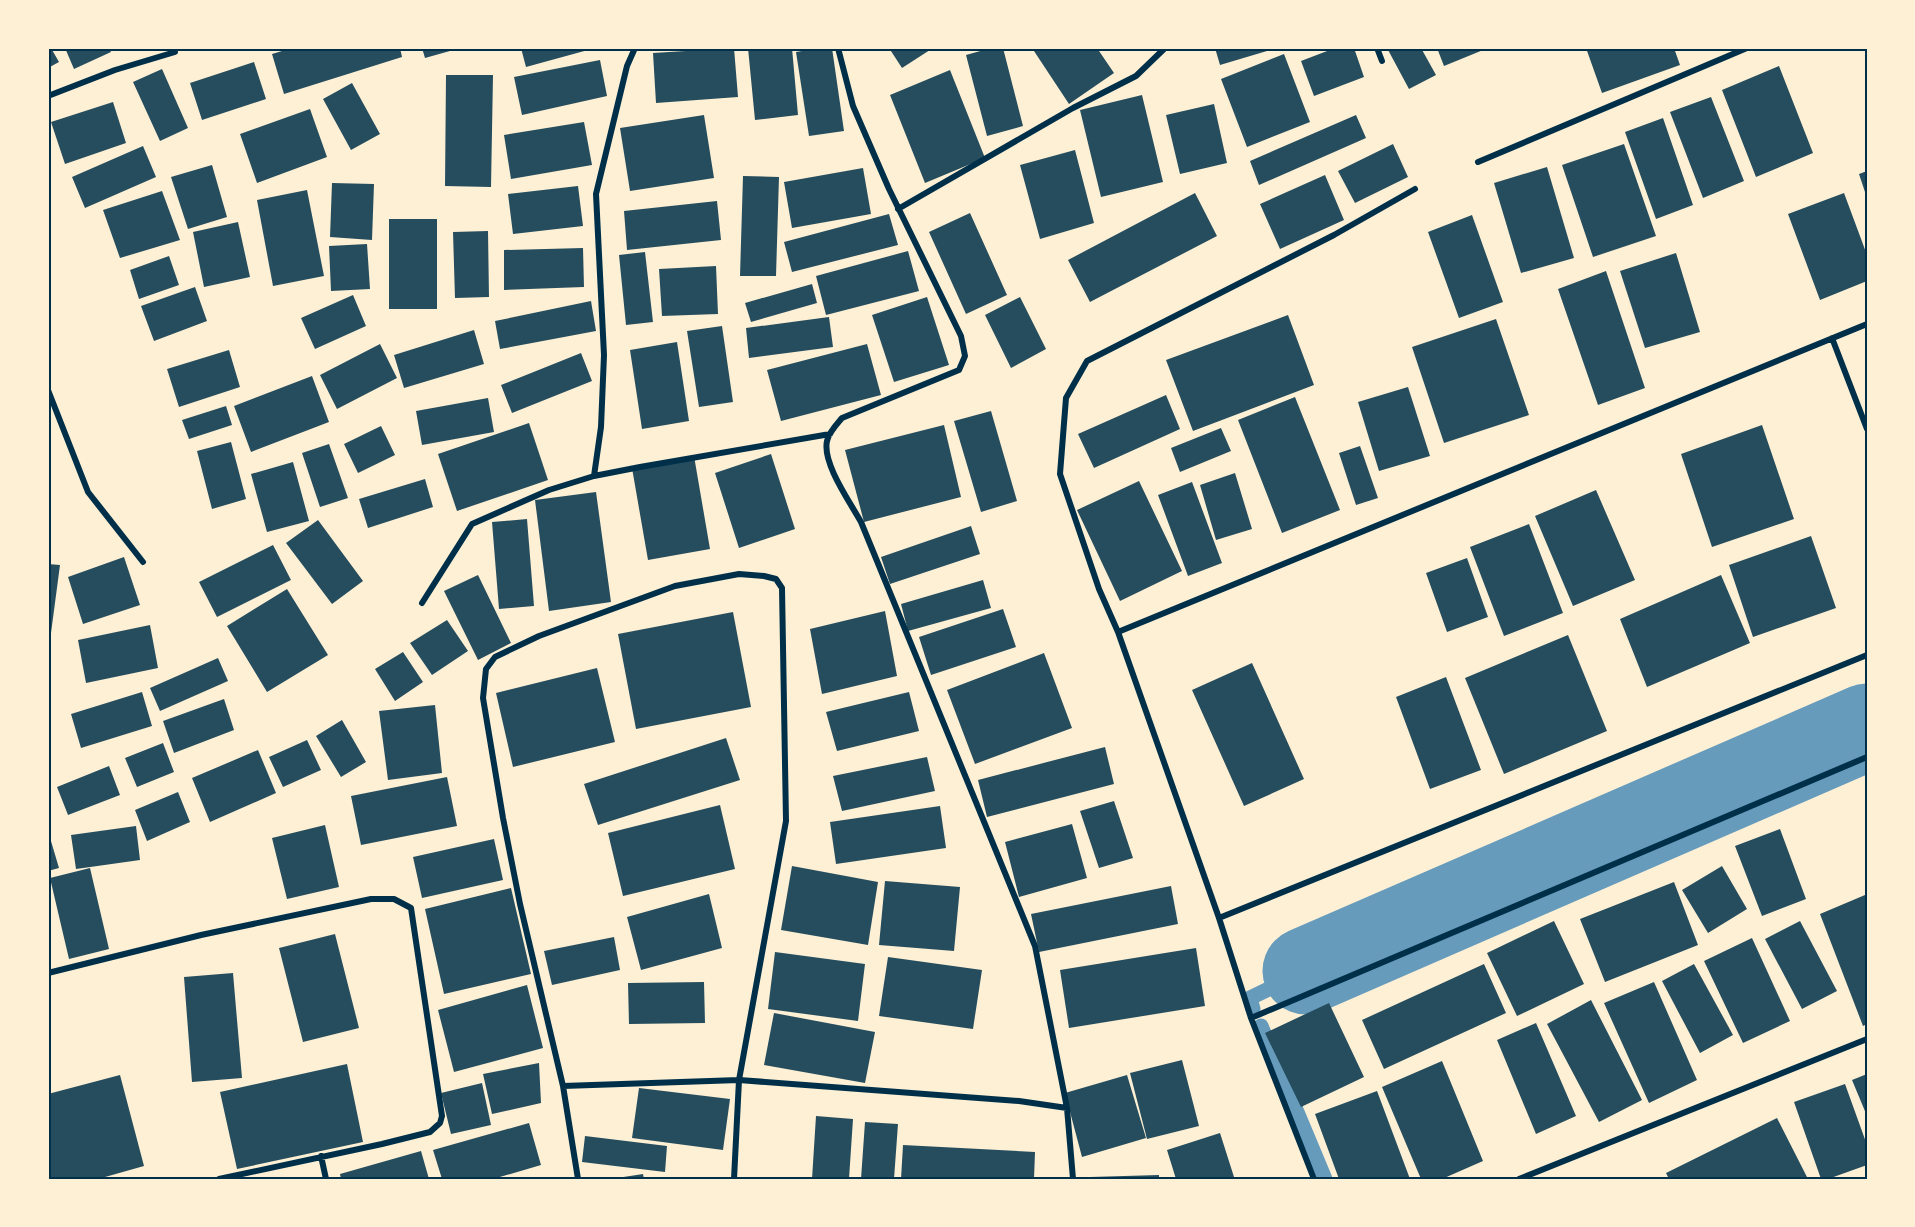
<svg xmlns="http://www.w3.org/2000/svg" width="1915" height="1227" font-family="'Nunito Sans',sans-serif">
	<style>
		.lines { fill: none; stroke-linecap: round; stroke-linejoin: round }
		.stream { stroke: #669bbc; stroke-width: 15 }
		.river { stroke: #669bbc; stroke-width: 87 }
		.building { fill: #264d5e }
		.minor { stroke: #003049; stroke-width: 6 }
		.neatline { fill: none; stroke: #003049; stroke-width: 2 }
	</style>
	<rect width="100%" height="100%" fill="#fdf0d5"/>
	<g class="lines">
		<path class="stream" d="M1253,1009L1250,998L1306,971
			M1261,1026L1325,1179"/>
		<path class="river" d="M1306,971L1867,727"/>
	</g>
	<path class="building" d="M48,48H51L59,62L48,68Z
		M65,48H109L111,52L74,69Z
		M292,48H400L402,57L284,94L272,54Z
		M422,48H457V49L425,58Z
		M521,48H587L588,50L526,67Z
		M734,48L738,97L656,103L653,53Z
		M748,48H792L798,115L755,120Z
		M820,48H832L844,131L809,136L796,52Z
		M889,48H933L902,68Z
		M991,48H1003L1023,126L987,136L966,55Z
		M1032,48H1097L1114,73L1069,104Z
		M1215,48H1274V49L1220,65Z
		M1335,48H1354L1364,77L1314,96L1301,61Z
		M1387,48H1421L1436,75L1409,89Z
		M1437,48H1488L1444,66Z
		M1586,48H1674L1680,65L1602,93Z
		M1284,54L1310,122L1247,147L1221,79Z
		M600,60L607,96L522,115L514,77Z
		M254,62L266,99L202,120L190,83Z
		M1779,66L1813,153L1756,177L1722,90Z
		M162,69L188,128L160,141L133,82Z
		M950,70L985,158L925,183L890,95Z
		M446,75H493L491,187L445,186Z
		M352,83L380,134L351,150L323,99Z
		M1142,95L1163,182L1101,197L1080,110Z
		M1711,97L1744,181L1703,198L1670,112Z
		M113,102L126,143L65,164L51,122Z
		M1214,104L1227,163L1180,174L1166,115Z
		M310,109L327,157L257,183L240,134Z
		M704,115L714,178L630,191L620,128Z
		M1356,115L1366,138L1259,185L1250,161Z
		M1663,118L1693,205L1656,219L1625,132Z
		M584,122L592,165L511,179L504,135Z
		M1393,144L1408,177L1355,203L1338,171Z
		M1624,144L1656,236L1593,257L1562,165Z
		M143,146L156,177L85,208L72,177Z
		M1075,150L1094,223L1040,239L1020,165Z
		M212,165L227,217L188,229L171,177Z
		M1547,167L1574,258L1521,273L1494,183Z
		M863,168L871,214L792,228L784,182Z
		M1867,171V198L1859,174Z
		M1325,175L1344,220L1280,249L1260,204Z
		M743,176L779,177L776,276H740Z
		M332,183L374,184L372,240L330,237Z
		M578,186L583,226L513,234L508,194Z
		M307,190L324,276L273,286L257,200Z
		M162,191L180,240L120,258L103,210Z
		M1195,193L1217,236L1090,302L1068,260Z
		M1844,193L1867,255V281L1820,300L1788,214Z
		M717,201L721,240L627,250L624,211Z
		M970,213L1007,295L966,314L929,232Z
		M889,214L898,245L792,272L784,242Z
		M1472,215L1503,302L1459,318L1428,232Z
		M389,219H437V309H389Z
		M238,222L250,277L204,287L193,232Z
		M488,231L489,297L455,298L453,232Z
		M367,244L370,289L331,291L329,246Z
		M583,248L584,287L504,290V250Z
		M908,251L919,291L826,315L816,276Z
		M645,252L653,322L626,325L619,255Z
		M1676,253L1700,332L1645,348L1620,271Z
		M169,256L179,285L139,299L130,270Z
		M716,266L718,314L662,316L659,269Z
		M1606,271L1645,388L1598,405L1558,289Z
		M812,284L817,303L751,322L745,303Z
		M195,287L207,321L154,341L141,306Z
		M353,295L366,326L315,349L301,318Z
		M927,297L949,365L894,382L872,315Z
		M1020,297L1046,349L1011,368L985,315Z
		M591,301L596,331L500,349L495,321Z
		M1288,315L1314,385L1193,431L1166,360Z
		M829,317L833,347L749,358L746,328Z
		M1496,319L1529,415L1444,443L1412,347Z
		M722,326L733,402L699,407L687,331Z
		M474,330L484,364L404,388L394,355Z
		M677,342L689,421L642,429L630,350Z
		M380,344L397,378L337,409L320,375Z
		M867,344L881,395L781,421L767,370Z
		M229,350L240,387L179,407L167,369Z
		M581,353L592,381L512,413L501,385Z
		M312,376L329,422L251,452L234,406Z
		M1408,387L1430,456L1379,471L1358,402Z
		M1166,395L1180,429L1094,468L1078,434Z
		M1295,397L1340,510L1282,533L1238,420Z
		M488,398L494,432L422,445L416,411Z
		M226,406L232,425L189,439L182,420Z
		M991,411L1017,501L981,512L954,421Z
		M529,423L548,480L457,511L438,454Z
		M944,425L961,497L864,522L845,450Z
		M1762,425L1794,519L1712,547L1681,454Z
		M381,426L395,455L358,473L344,444Z
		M1221,428L1231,451L1180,472L1171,448Z
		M231,442L246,499L212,509L197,451Z
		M329,444L348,498L320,507L302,453Z
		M1360,446L1378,498L1356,505L1339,453Z
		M771,454L795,529L739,548L715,473Z
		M694,456L710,549L648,560L632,468Z
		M293,462L309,521L267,532L251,474Z
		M1235,473L1252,529L1216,540L1200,485Z
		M425,479L433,507L368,528L359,499Z
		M1139,481L1182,571L1120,601L1077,510Z
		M1192,482L1222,563L1188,576L1158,495Z
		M1596,490L1635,580L1573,606L1535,516Z
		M596,492L611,602L549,611L535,500Z
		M527,519L534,606L499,609L492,522Z
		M318,520L363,581L332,604L286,543Z
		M1529,524L1563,613L1504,636L1470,547Z
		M971,526L980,554L890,584L881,557Z
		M1811,536L1836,608L1753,637L1729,565Z
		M273,545L291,580L217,617L199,582Z
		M124,557L140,605L83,624L68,577Z
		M1467,558L1488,617L1447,632L1426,573Z
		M48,564L60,565L51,633L48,632Z
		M478,575L511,643L478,660L444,591Z
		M1721,575L1750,643L1647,687L1620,619Z
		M983,580L991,608L908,631L901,604Z
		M287,589L328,655L267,692L227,626Z
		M1003,609L1016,647L931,675L919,637Z
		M885,611L897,676L822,694L810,629Z
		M733,612L751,707L636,729L618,634Z
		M447,620L468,651L432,675L410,643Z
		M150,625L158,668L86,683L78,640Z
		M1568,635L1607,731L1504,774L1465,678Z
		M403,652L423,682L395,701L375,669Z
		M1044,653L1072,728L975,764L947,690Z
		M218,658L228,681L160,711L150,688Z
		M1252,663L1304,779L1244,806L1192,690Z
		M597,668L615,742L513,767L496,693Z
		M1446,677L1481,770L1430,789L1396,697Z
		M142,692L152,726L81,748L71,714Z
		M909,692L919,731L837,751L826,712Z
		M224,699L234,730L174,753L163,721Z
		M435,705L442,773L388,780L379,711Z
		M342,720L366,762L341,777L316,736Z
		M726,738L740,780L598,825L584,784Z
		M307,740L321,770L283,787L269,757Z
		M163,743L174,772L137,787L125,758Z
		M1105,747L1114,784L987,817L978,780Z
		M258,750L276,793L210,822L192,778Z
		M927,757L935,791L842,811L833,776Z
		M109,766L120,795L68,815L57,787Z
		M447,777L457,826L361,845L351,796Z
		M178,792L190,822L147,841L135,810Z
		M1114,801L1133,858L1099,868L1080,811Z
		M720,805L735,869L623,896L608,833Z
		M940,806L946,848L836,864L830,822Z
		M1072,824L1087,878L1019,897L1005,842Z
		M325,825L339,887L287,899L272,838Z
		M136,826L140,860L76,869L71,835Z
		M1780,829L1806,899L1762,916L1735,846Z
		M48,831L59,868L48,871Z
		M494,839L503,880L422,898L413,857Z
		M792,866L878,882L868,945L781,930Z
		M1722,866L1747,909L1708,933L1682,890Z
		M90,868L109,949L69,959L50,878Z
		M885,881L960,887L954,951L879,945Z
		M1674,882L1698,945L1605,982L1580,919Z
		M1171,886L1178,924L1039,952L1031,914Z
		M511,888L531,974L444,994L425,909Z
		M709,894L722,948L641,970L627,917Z
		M1865,895L1867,899V1024L1863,1026L1820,914Z
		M1554,921L1584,984L1517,1016L1487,953Z
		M1800,921L1837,991L1802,1009L1765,939Z
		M335,934L359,1028L303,1042L279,948Z
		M614,937L620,970L552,985L544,951Z
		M1752,938L1790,1021L1743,1043L1704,961Z
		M1196,948L1205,1006L1069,1028L1060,970Z
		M775,952L865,964L858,1021L768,1009Z
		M888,957L982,970L973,1029L879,1016Z
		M1484,964L1506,1013L1384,1069L1362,1020Z
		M1694,964L1733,1035L1700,1053L1662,981Z
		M233,973L242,1078L192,1082L184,977Z
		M704,982L705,1023L629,1024L628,983Z
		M1654,982L1697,1080L1649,1103L1604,1003Z
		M527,985L543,1048L454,1072L438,1010Z
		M1591,1000L1642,1100L1599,1122L1547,1024Z
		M1329,1003L1364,1077L1301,1107L1265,1033Z
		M774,1013L875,1032L865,1083L764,1065Z
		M1536,1023L1576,1116L1536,1134L1497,1040Z
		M1182,1060L1199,1126L1147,1139L1130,1073Z
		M1442,1061L1483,1161L1442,1179H1421L1382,1087Z
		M539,1063L541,1103L492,1114L483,1074Z
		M347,1064L363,1142L237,1169L220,1092Z
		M1867,1074V1116L1852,1080Z
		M120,1075L144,1166L98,1179H51L48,1166V1094Z
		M1127,1075L1146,1138L1082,1157L1065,1093Z
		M482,1083L491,1125L451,1134L441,1093Z
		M1845,1084L1867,1145V1165L1828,1179H1821L1794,1102Z
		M639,1088L730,1099L723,1150L632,1138Z
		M1377,1091L1410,1179H1339L1315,1114Z
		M816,1116L853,1119L849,1179H812Z
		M1777,1118L1808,1179H1669L1666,1173Z
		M865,1122L898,1124L894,1179H861Z
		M529,1123L541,1165L493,1179H442L433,1150Z
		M1220,1133L1234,1177L1228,1179H1176L1167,1150Z
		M585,1136L667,1146L665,1172L582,1162Z
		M903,1145L1035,1152L1034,1179H901Z
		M421,1151L429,1179H341L340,1174Z
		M643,1174L644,1179H617V1178Z
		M1159,1175V1179H1090V1177Z"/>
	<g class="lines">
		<path class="minor" d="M838,48L853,106L889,189L961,336L965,356L959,370L842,418C836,425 829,432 827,441C822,463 850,502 861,522L1035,946L1067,1108L1073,1179
			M1377,48L1382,61
			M48,96L115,70L175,52
			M1478,162L1747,48
			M898,209L1073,108L1136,76L1165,48
			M1832,338L1867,429
			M48,390L88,492L143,562
			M594,476L601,427L604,355L596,194L627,66L635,48
			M422,603L472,524L549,490L594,476L640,467L830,434
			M1118,632L1099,589L1060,474L1066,398L1087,361L1334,235L1415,189
			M1219,918L1867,655
			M48,973L201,935L371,899H394L411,908L442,1116L440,1123L430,1132L382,1144L219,1179
			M1251,1018L1867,757
			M563,1086L739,1080L786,821L782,588L776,579L764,576L739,574L675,586L539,636L495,657L486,669L483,698L503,818L520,904L563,1086L578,1179
			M321,1156L326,1179
			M734,1179L739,1080L1019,1101L1067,1108
			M1314,1179L1251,1018L1219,918L1118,632L1867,324
			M1519,1179L1867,1039"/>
	</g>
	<rect width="1915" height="1227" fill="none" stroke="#fdf0d5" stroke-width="99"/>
	<rect x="50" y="50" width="1816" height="1128" class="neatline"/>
</svg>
